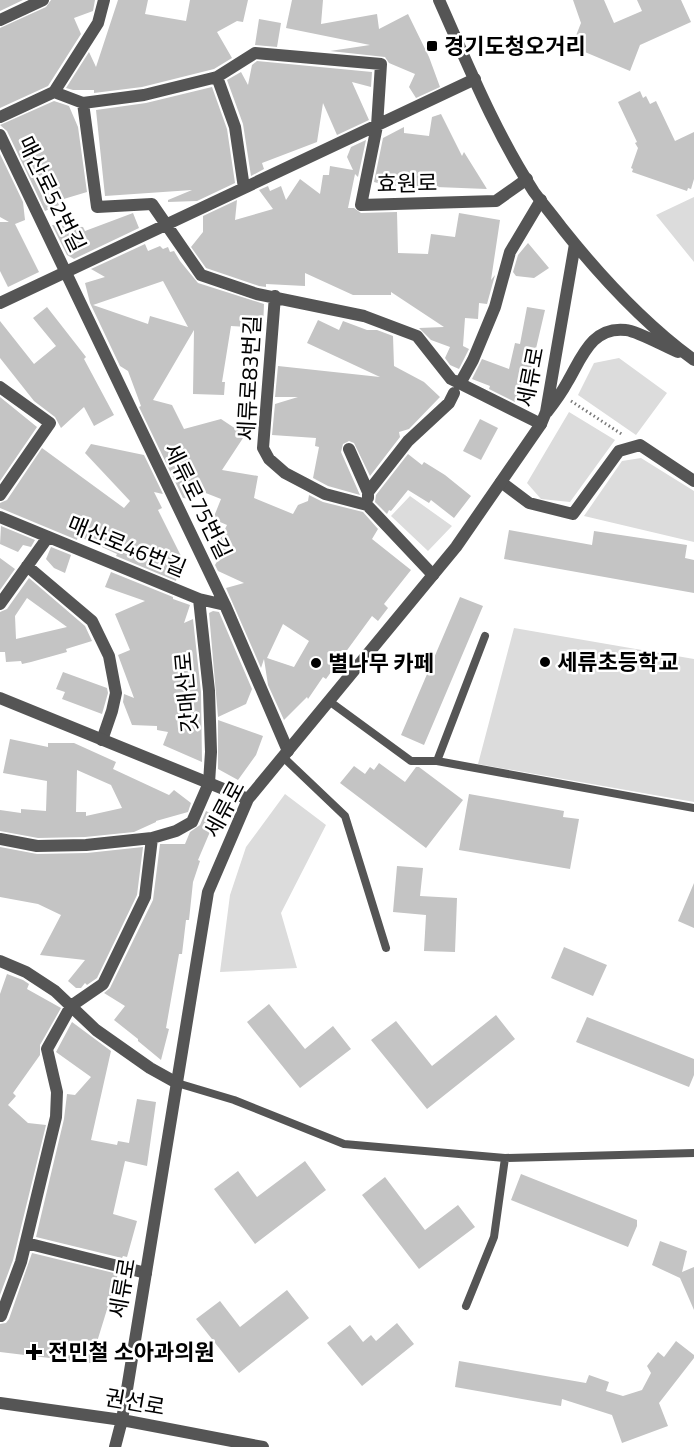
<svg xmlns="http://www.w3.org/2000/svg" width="694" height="1447" font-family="'Titillium Web','Noto Sans KR',sans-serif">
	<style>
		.green { fill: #dcdcdc }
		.building { fill: #c4c4c4; fill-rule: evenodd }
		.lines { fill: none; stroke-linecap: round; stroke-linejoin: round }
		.path { stroke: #777; stroke-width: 3; stroke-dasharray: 1.5 3; stroke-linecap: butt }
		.service { stroke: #555; stroke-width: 8 }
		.minor { stroke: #555; stroke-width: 12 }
		.tertiary { stroke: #555; stroke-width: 12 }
		.poi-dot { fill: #000; stroke: #fff; stroke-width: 2 }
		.labels { text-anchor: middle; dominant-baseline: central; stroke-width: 5; stroke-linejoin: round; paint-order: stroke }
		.poi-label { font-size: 22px; font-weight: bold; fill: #000; stroke: #fff; text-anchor: start }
		.street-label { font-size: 22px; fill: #000; stroke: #fff }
	</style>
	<rect width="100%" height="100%" fill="#fff"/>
	<path class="green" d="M694,197V262L656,215Z
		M619,358L667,393L636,435L578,395L594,363Z
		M569,412L615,440L570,502L541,499L527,483Z
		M641,458L694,491V542L584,516L622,461Z
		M410,496L452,526L428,551L391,516Z
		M514,628L694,659V802L478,764Z
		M285,794L326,825L281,913L297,968L220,972L230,895L246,847Z"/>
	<path class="building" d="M0,0H23L0,11Z
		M51,0H95L93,11L74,18L81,34L48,86L0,108V28L46,7Z
		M118,0H148L145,14L186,21L190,0H248L243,22L237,21L217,32L232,58L214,69L142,87L94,93V90H73L66,88L89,52L96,67Z
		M292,0H323L321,24L377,14L379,29L408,14L429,57L440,87L416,98L409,87L415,74L389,63L385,57L330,51L370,45L286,28Z
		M573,0H604L614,23L642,11L637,0H681L691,22L640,45L630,71L573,47L575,44L573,43L581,23Z
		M259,19L281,23L277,47L255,45Z
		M257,61L372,72L371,87L352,82L369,120L337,135L323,103L317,142L262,163L264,169L251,176L243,124L227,80L241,72L248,85L252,65Z
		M212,87L227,129L235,183L197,201L168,202V200L192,190L105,196L96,110L146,103Z
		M640,91L643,98L646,96L650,104L656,101L675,141L694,132V179L691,189L688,188L687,191L632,172L633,169L631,168L638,148L635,143L637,142L618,102Z
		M54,101L69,106L78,127L87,192L57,201L59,205L45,211L7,131L0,125Z
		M441,114L462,156L464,152L487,189L385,185L374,182L383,138L404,127V133L429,136L432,117Z
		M366,140L358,177L355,174L348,208H354L361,213L397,212L398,253L428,254L431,234L455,237L459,213L500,220L491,280L495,275L487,304L479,303L478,319L465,318L463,346L469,349L459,369L450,365L445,358L450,347L431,340L419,328L444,327L391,292V295H353L305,273V286L266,284V287L259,286L206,268L191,247L203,232V216L237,200L235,220L273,209L259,190L268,186L270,191L281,186L286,200L300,179L320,194L323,175H329L330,166L353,170L347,157L351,147Z
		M0,154L23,202L25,220L15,224L39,272L8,287L0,271V222H9L0,217Z
		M133,213L139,228L74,259L67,255L52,225L83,227L85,231Z
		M528,243L549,268L534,278L516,276L513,272L518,255Z
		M145,244L148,251L160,246L163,249L168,247L170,252L174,251L180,261L198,283L264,304L263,328L231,326L222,382H225L224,395L193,394L194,330L153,400L172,405L184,429L221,419L245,435L222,470L258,476L254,498L293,514L298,505L308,501L309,495L323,502L363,512L378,529L372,539L411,570L384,604L388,608L378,621L372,616L326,679L323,677L308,699L307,697L284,720L268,685L264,659L261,668L226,588L244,583L218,571L215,565L219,558L212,555L227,525L213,519L221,499L193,488L191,499L183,498L139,407L141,406L128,371L120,366L90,303L85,283L105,277L91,269ZM163,281L188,327L150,316L148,324L93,305ZM283,624L309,641L294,667L267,658Z
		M47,307L86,357L84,359L114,415L94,426L84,407L61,428L55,417L34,401L0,358V321L34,364L56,346L33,318Z
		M527,307L545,310L530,374L526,373L515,402L489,389L490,386L472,379L482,359L509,369L515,343L520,344Z
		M318,320L339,330L343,321L367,330H377L393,336L394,366L424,382L440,397L409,429L399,432L400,437L370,476L354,443L349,441L343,444L341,452L360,495L328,486L313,478L319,447L315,446L316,438L272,435L275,404L298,397H275L278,366L380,377L307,343Z
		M0,397L37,427L0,481Z
		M480,419L498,428L481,460L463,451Z
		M91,444L144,455L163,494L154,492L162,508L158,510L181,556L176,581L116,556L117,554L78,536L77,540L0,508V503L7,500L42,448L124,508L130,501L85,453Z
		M408,454L422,465L424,462L445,475L471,496L454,518L431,500L429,503L408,490L391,511L389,510L387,514L375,502L376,495Z
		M1,526L35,540L31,547L23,545L18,552L0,544Z
		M509,530L592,545L594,531L687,545L685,558L694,560V593L504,559Z
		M51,547L71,555L65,573L54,568L46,559Z
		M0,558L15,569L0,590Z
		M111,572L173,597V599L190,605L184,623L193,619L201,692L202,762L163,745L168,732L157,730V726L132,725L123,702L124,694L134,698L118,655L130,650L115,614L145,601L105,587Z
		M29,578L85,626L92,641L66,649L67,652L31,662L22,664L21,661L6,662L5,652H0V612L7,609ZM27,598L67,627L16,639L15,616Z
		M460,597L483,606L424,745L401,735Z
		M213,611L219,612L252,689L246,704L218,717L209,613Z
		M63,672L107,688L108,693L102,714L62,699L65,692L56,689Z
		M218,720L263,736L256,755L238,780L218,769Z
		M10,739L48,747V743H74L116,762L113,769L169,795L174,790L191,803L188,812L156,821V822L134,832L85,837L38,838L0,831V810L21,813V809L46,811L47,781L3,773ZM77,770L111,785L122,808L86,816V812H76Z
		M379,763L405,782L416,767H419L463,800L426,848L340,783L354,766L365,774L370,767L374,770Z
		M469,794L564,811L563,817L579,819L570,869L459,850Z
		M206,811L212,814L215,820L198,860L200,861L193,882L189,920H186L182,954H179L166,1028L169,1029L161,1060L138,1041V1039L114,1020L125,1006L104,993L110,988L153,900L160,844H185L190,832L200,825Z
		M0,847L37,854L87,853L143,847L137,895L97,978L87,985L85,983L81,988H76L68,981L85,960L40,955L61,915L38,904L0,897Z
		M397,866L423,868L420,896L457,898L455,952L424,951L426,915L393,912Z
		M694,883V928L678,921Z
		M564,947L607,965L593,996L551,978Z
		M7,974L23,980L29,984L27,989L61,1008L40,1045V1055L13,1093L16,1096L8,1105L28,1123L46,1125L13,1260L0,1295V994Z
		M269,1004L305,1049L333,1026L351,1049L300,1088L247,1022Z
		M496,1015L515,1039L427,1109L371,1040L396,1021L432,1066Z
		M587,1017L694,1059V1075L689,1087L576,1042Z
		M72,1022L111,1051L91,1140L117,1145L118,1141L129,1143L137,1099L156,1102L147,1166L125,1161L113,1214L137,1221L127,1257L123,1256L122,1258L36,1237L64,1119L67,1094L75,1095L91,1077L56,1052Z
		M305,1161L326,1190L255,1244L214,1189L238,1171L257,1197Z
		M521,1174L637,1220V1226L628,1247L511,1200Z
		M385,1177L425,1230L458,1205L475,1227L419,1269L362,1195Z
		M660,1241L687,1251L682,1272L694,1267V1310L680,1278L652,1265Z
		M32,1253L118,1274L96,1345L98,1346L91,1363L0,1352V1324L6,1323L9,1319Z
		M287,1290L309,1318L239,1373L196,1319L220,1301L240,1327Z
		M397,1323L414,1344L362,1386L327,1343L350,1325L363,1342L371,1335L376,1341Z
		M676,1341L694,1355V1358L659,1403L668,1426L622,1443L612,1415L562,1399L561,1406L455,1387L459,1361L586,1383L589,1375L609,1382L606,1391L623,1396L642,1390L651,1373L647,1366L658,1352L664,1357Z"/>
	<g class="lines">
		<path class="path" d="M571,401L623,435"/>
		<path class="service" d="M329,701L411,761H437L694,808
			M283,757L345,816L386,948
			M437,761L485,636
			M177,1083L234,1100L344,1144L505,1158L694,1153
			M466,1306L494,1237L505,1158"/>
		<path class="minor" d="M0,20L43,0
			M217,77L235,127L244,188
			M54,92L83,103L144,95L217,77L255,53L381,64L377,126L361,205L496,201L527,179
			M83,103L97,207L152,204L201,275L257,294L364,316L417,336L451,379L541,424
			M0,117L54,92L98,23L104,0
			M0,135L225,605L288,751
			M275,296L263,448L269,459L285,473L325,494L367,505L433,575
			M0,303L475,79
			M463,378L473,360L495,307L510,252L541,200
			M0,387L50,423L0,495
			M349,449L368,492V498
			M501,482L529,503L573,514L619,451L640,445L694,481
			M368,492L408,441L449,403L454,393
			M0,517L199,599L225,605
			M27,566L92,621L109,656L116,693L112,711L102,740
			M0,604L48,537
			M0,839L37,846L86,845L152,838L176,831L192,822L209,783L211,752L209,691L199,599
			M0,961L26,972L55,991L96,1030L150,1068L177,1083
			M26,1243L146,1273
			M1,1316L21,1262L56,1117L57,1092L47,1049L71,1006L103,984L145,897L152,838"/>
		<path class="tertiary" d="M439,0C468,65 495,132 534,192C543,204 553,216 562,228C601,277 643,323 694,360
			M547,412C555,402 562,392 568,381C582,357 592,326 626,330C637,331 666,347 678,352
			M0,698L248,799
			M0,1403L122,1420L263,1447
			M115,1447L122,1420L208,892L248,799L456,547L541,424L546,412L575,244"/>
	</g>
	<g class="poi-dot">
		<rect x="426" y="40" width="12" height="12" rx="3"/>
		<circle cx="545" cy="662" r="6"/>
		<circle cx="316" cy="663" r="6"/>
		<path d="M31 1343h6v6h6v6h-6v6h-6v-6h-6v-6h6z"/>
	</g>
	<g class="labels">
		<g class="poi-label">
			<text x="444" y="46">경기도청오거리</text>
			<text x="557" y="662">세류초등학교</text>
			<text x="328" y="663">별나무 카페</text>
			<text x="48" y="1352">전민철 소아과의원</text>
		</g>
		<g class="street-label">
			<text transform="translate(407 183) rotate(-1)">효원로</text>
			<text transform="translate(52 194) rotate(64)">매산로52번길</text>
			<text transform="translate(530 377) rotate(-79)">세류로</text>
			<text transform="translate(249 378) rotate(-87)">세류로83번길</text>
			<text transform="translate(198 501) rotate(64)">세류로75번길</text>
			<text transform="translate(127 546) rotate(22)">매산로46번길</text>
			<text transform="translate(186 692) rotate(-95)">갓매산로</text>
			<text transform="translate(224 809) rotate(-62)">세류로</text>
			<text transform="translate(122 1288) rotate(-80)">세류로</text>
			<text transform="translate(135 1402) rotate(10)">권선로</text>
		</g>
	</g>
</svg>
